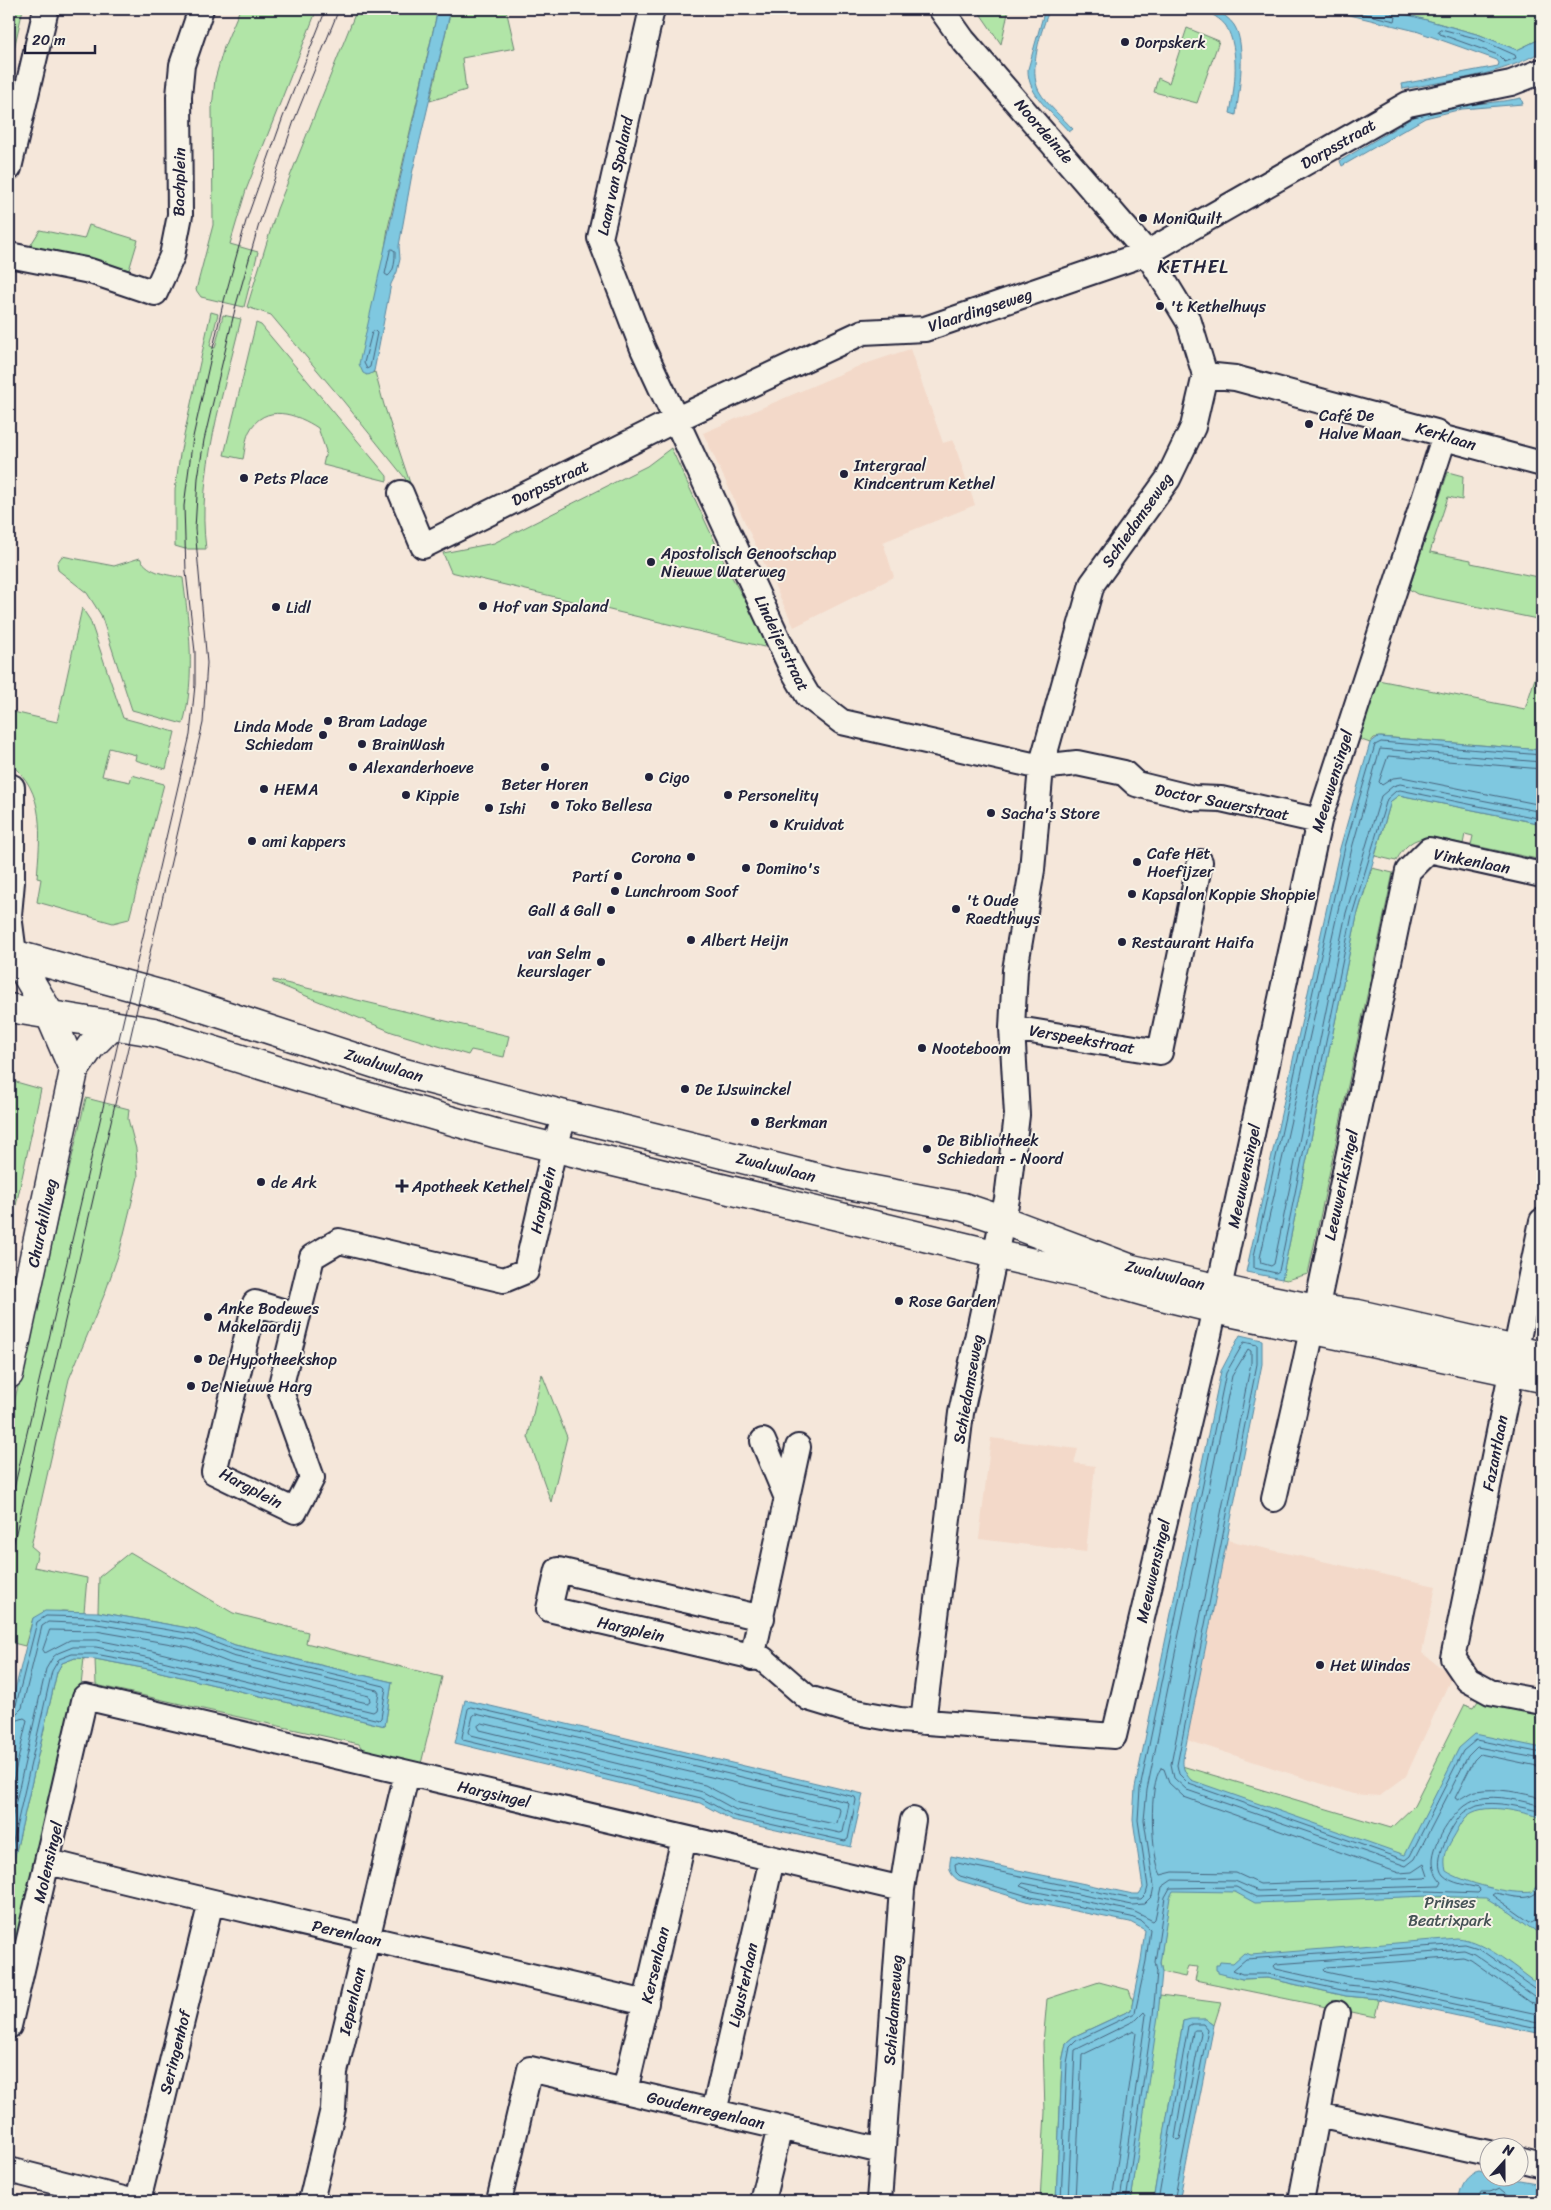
<svg xmlns="http://www.w3.org/2000/svg" width="1551" height="2210" font-family="Sriracha,sans-serif">
	<style>
		.built { fill: #f3d9c9 }
		.green { fill: #b1e5a7; stroke: #6a8471 }
		.water { fill: #7fc8e0; stroke: #5a869e }
		.lines { fill: none; stroke-linecap: round; stroke-linejoin: round }
		.shore { stroke: #47647d; stroke-width: 1 }
		.street-casing { stroke: #22223b; stroke-width: 28 }
		.secondary-casing { stroke: #22223b; stroke-width: 31 }
		.street { stroke: #f7f3e8; stroke-width: 24 }
		.secondary { stroke: #f7f3e8; stroke-width: 28 }
		.tram { stroke: #22223b; stroke-width: 1 }
		.poi-dot { fill: #22223b; stroke: #f7f3e8; stroke-width: 2 }
		.labels { text-anchor: middle; dominant-baseline: central; stroke-width: 4; stroke-linejoin: round; paint-order: stroke }
		.poi-label { font-size: 16px; fill: #22223b; stroke: #f7f3e8; text-anchor: start }
		.street-label { font-size: 16px; fill: #22223b; stroke: #f7f3e8 }
		.park-label { font-size: 16px; fill: #465356; stroke: #f7f3e8 }
		.quarter-label { font-size: 19px; letter-spacing: 1px; fill: #22223b; stroke: #f7f3e8 }
	</style>
	<rect width="100%" height="100%" fill="#f5e7da"/>
	<filter id="ink" filterUnits="userSpaceOnUse"><feTurbulence type="fractalNoise" baseFrequency=".02" numOctaves="2"/><feDisplacementMap in="SourceGraphic" scale="10" xChannelSelector="R" yChannelSelector="G"/><feConvolveMatrix kernelMatrix="1 2 1 2 8 2 1 2 1" color-interpolation-filters="sRGB"/></filter>
	<g filter="url(#ink)">
		<path class="built" d="M910,349L943,443L953,440L975,505L883,542L894,577L794,627L703,433L859,366Z
			M991,1438L1078,1449L1074,1463L1095,1466L1086,1552L979,1539Z
			M1227,1540L1436,1586L1422,1653L1452,1676L1406,1776L1380,1796L1353,1794L1187,1740Z"/>
		<path class="green" d="M9,9H23L9,71Z
			M240,9H317L246,190L230,244L258,252L244,307L201,297L196,290L213,225L212,108L215,79L224,47Z
			M357,9H438L388,228L366,375L375,372L384,405L423,522L405,478L344,402L271,315L247,307L277,209Z
			M451,9H506L515,48L462,58L466,90L430,101Z
			M977,9H1009L1001,44Z
			M1387,9H1542V38L1517,50L1480,35Z
			M1187,28L1219,41L1197,103L1154,92L1158,78L1169,83Z
			M89,225L138,240L129,270L30,246L40,230L84,239Z
			M211,312L218,314L210,346L215,348L223,315L241,319C224,393 196,473 206,549H185L175,546V490L180,454Z
			M256,323L261,325L387,476V481L323,465L326,451L318,428C297,414 264,402 249,432C245,441 245,451 243,459L224,455Z
			M671,448L728,570L769,644L764,647L451,572L443,553L494,543L647,466Z
			M1448,472L1463,476L1462,500L1448,497L1430,552L1471,560V563L1542,578V620L1417,594L1409,589Z
			M62,556L114,566L140,558C149,574 167,574 183,578C189,626 196,676 183,724L132,710L101,615L87,593L58,570L57,563Z
			M82,608L90,620L123,718L175,732L166,769L135,760L136,755L109,748L102,776L130,782L132,775L164,784L129,919L113,923L37,902L41,879L37,878C40,836 47,791 9,763V711L57,722Z
			M1542,657V750L1381,737L1374,738L1370,743L1359,739L1378,680L1525,709Z
			M1399,795L1542,824V860L1471,845L1473,836L1465,834L1463,844C1434,837 1413,829 1396,861L1375,856L1391,801Z
			M1372,868L1393,873L1308,1274L1287,1280L1282,1279L1357,916Z
			M273,980L509,1036L504,1057L471,1050L468,1055L392,1032L273,982Z
			M9,1080L41,1089L9,1238Z
			M86,1098L129,1109L128,1119L136,1149L138,1177L120,1250L105,1293L69,1379L31,1546L38,1552L34,1567L87,1578L84,1612L62,1611L33,1618L25,1646L9,1642V1424Z
			M542,1374L567,1437L551,1502L528,1437Z
			M130,1552L233,1613L308,1632L306,1643L442,1677L420,1768L366,1755L359,1744L96,1685L95,1659L148,1669L385,1726L392,1682L235,1645L194,1629L98,1612L99,1577Z
			M75,1658H84L80,1695L9,1993V1882L57,1672L62,1663Z
			M1478,1701L1542,1715V2018L1219,1970L1242,1979L1267,1978L1346,1996L1379,1999L1375,2017L1195,1980L1198,1967L1188,1966L1185,1977L1162,1972L1160,1962L1187,1775L1182,1766L1391,1828L1414,1806L1465,1704L1474,1707Z
			M1099,1982L1129,1990L1133,2001L1131,2010L1073,2037L1066,2043L1062,2062L1056,2201H1040L1045,2112L1043,2043L1047,1999Z
			M1160,1995L1221,2003L1214,2025L1206,2019L1183,2021L1153,2201H1131Z"/>
		<path class="water" d="M438,9H451L412,174L399,246L400,259L397,272L391,284L374,371C370,375 368,376 363,373L359,364Z
			M1045,9H1050C1041,29 1028,71 1039,91C1047,105 1062,117 1073,129L1069,132C1054,114 1027,95 1028,69Z
			M1204,9H1217C1222,14 1230,19 1234,25C1247,45 1239,92 1236,115L1230,113C1235,87 1240,50 1226,26C1221,19 1211,14 1204,9Z
			M1325,9H1387L1480,35L1517,50L1542,38V51C1501,76 1450,80 1403,89L1402,84L1498,66L1499,63L1497,60L1416,31Z
			M1521,98L1523,104L1462,109L1425,118L1342,166L1340,161L1412,118C1450,102 1482,106 1521,98Z
			M1378,737L1542,750V824L1399,795L1391,801L1357,916L1282,1279L1246,1272L1340,848L1370,743Z
			M1240,1335L1262,1340V1364L1187,1740C1184,1757 1178,1766 1191,1780L1405,1855L1459,1748L1475,1734L1542,1748V1818C1522,1812 1481,1800 1465,1818C1460,1824 1457,1832 1453,1838C1446,1849 1443,1858 1446,1871C1464,1883 1511,1895 1532,1892L1542,1879V1917L1539,1916L1542,1922V1937L1511,1913L1486,1898L1428,1896L1255,1903L1235,1892L1173,1891L1170,1897L1160,1963L1162,1972L1158,2016L1131,2201H1056L1062,2062L1066,2043L1073,2037L1131,2010L1141,1960L1145,1930L1130,1922L1030,1902L958,1880C948,1873 949,1867 951,1856L1133,1894H1139L1143,1888L1133,1820L1135,1788L1221,1371Z
			M45,1611L98,1612L194,1629L235,1645L392,1682L385,1726L148,1669L95,1659L75,1658L62,1663L57,1672L9,1882V1714L33,1618Z
			M465,1700L863,1794L851,1847L732,1820L700,1803L455,1743Z
			M1457,1938C1485,1940 1519,1971 1542,1987V2034L1379,1999L1346,1996L1267,1978L1242,1979L1218,1973V1971L1216,1970V1965H1219L1220,1962L1233,1963L1244,1953L1251,1955Z
			M1191,2019H1206L1214,2025L1179,2201H1153L1183,2021Z
			M1479,2172L1488,2174V2178H1508L1542,2184V2201H1458C1461,2188 1464,2175 1479,2172Z"/>
		<g class="lines">
			<path class="shore" d="M1342,9L1395,21L1396,17L1391,13L1390,9
				M1441,29L1479,39L1515,55L1516,58L1505,62L1498,55L1440,34L1438,31Z
				M392,249L395,251C395,259 395,271 388,276L385,274L390,251Z
				M375,331L377,333L370,367L367,369L364,363L372,332Z
				M1542,755L1381,742L1375,745L1345,847L1254,1256V1268L1276,1273L1279,1271L1352,915L1387,799L1396,791L1400,790L1542,819
				M1542,762L1380,749L1352,848L1260,1258L1261,1263L1271,1266L1274,1264L1346,913L1381,796L1393,786L1400,784L1542,812
				M1542,769L1388,756L1379,782L1382,785L1393,778L1402,777L1542,805
				M50,1630L96,1631L189,1647L230,1663L369,1696L370,1701L367,1703L152,1651L97,1640H70L45,1653L43,1650Z
				M471,1707L855,1797L856,1800L848,1839L845,1841L734,1816L701,1798L463,1740L462,1737L468,1709Z
				M9,1710L13,1709L16,1705L37,1622L46,1616L91,1617L193,1634L234,1650L384,1686L386,1688L381,1718L379,1720L149,1664L95,1654H72L59,1659L52,1671L9,1859
				M476,1714L847,1802L849,1804L843,1832L840,1833L736,1810L703,1792L471,1735L469,1732L473,1716Z
				M9,1716L16,1714L22,1708L42,1626L48,1622L97,1624L191,1640L232,1656L377,1690L379,1693L376,1710L373,1712L150,1658L96,1647H73L58,1653L53,1657L46,1669L9,1832
				M9,1723L24,1718L27,1720L9,1799
				M482,1723L838,1807L840,1810L837,1823L834,1824L739,1803L705,1785L480,1730L478,1726Z
				M1542,1759L1477,1747L1468,1756L1415,1859L1406,1866L1187,1790L1174,1778L1171,1764L1251,1363V1351L1248,1349L1232,1376L1147,1790L1144,1820L1154,1886L1152,1896L1144,1904L1132,1905L1023,1883L1020,1886L1032,1891L1133,1911L1153,1921L1155,1919L1162,1887L1172,1880L1235,1881L1258,1891L1440,1886L1442,1882C1437,1877 1433,1870 1433,1862C1432,1842 1458,1803 1477,1799C1498,1794 1522,1801 1542,1806
				M1542,1767L1480,1754L1474,1760L1455,1798L1458,1800C1464,1797 1470,1792 1476,1791C1497,1787 1522,1793 1542,1798
				M1161,1768L1164,1769L1169,1783L1184,1797L1399,1873L1412,1872L1424,1864L1428,1876L1426,1878L1260,1884L1236,1873L1173,1872L1161,1875C1151,1856 1148,1785 1161,1768Z
				M1542,1887C1530,1904 1514,1896 1495,1893L1492,1895L1531,1923L1535,1921L1536,1913L1542,1912
				M1542,1991L1537,1990L1478,1948L1465,1944L1246,1959L1233,1970L1242,1974H1268L1346,1991L1380,1994L1542,2029
				M1542,1997L1534,1996L1474,1954L1464,1950L1276,1964L1274,1966L1276,1969L1347,1985L1381,1988L1542,2023
				M1542,2005L1530,2002L1471,1960L1463,1957L1326,1967L1324,1970L1326,1972L1349,1977L1383,1981L1542,2015
				M1195,2030H1200L1201,2033L1180,2139L1177,2140L1175,2138L1193,2032Z
				M1061,2201L1067,2063L1070,2047L1076,2041L1135,2013L1146,1961L1150,1929L1141,1921L1131,1917L1031,1897L960,1876L956,1872L955,1864L957,1863L1132,1899H1141L1146,1894L1148,1887L1138,1820L1140,1789L1226,1373L1244,1342L1257,1345V1364L1177,1765L1179,1774L1189,1784L1405,1860L1410,1856L1463,1751L1476,1740L1542,1753
				M1068,2201L1075,2050L1136,2020L1144,2012L1146,2015L1120,2201
				M1075,2201L1082,2055L1134,2030L1136,2033L1112,2201
				M1126,2201L1153,2015L1157,1972L1155,1962L1165,1897L1170,1888L1236,1887L1256,1897L1428,1891L1478,1893L1480,1891L1479,1888C1468,1885 1452,1884 1443,1875C1431,1861 1452,1826 1461,1815C1464,1811 1473,1807 1477,1805C1494,1800 1526,1808 1542,1812
				M1158,2201L1188,2026L1192,2024H1204L1208,2029L1174,2201
				M1477,2201L1481,2192H1490L1500,2188L1511,2197L1532,2201"/>
			<defs>
				<path id="street" d="M652,9L600,238L643,349L791,667L808,696L842,722L1041,767L1077,763L1124,773L1136,784L1193,798L1221,799L1319,821
					M9,168L46,9
					M9,255L90,271L155,293L172,256L180,215L179,96L182,65L201,9
					M1205,375L1235,378L1436,432L1444,438L1542,464
					M401,493L423,546L677,419L863,332L925,329L1147,253L1408,104L1511,83L1542,71
					M9,786L12,787V882L9,915L14,954
					M1012,1028L1160,1052L1200,862
					M1542,1221L1453,1658L1468,1680L1490,1692L1542,1702
					M298,1316L255,1303L214,1472L295,1511L312,1478L280,1389L312,1257L339,1241L504,1280L526,1271L554,1149L565,1115
					M763,1441L787,1498
					M1274,1499L1305,1363L1408,871L1429,850L1542,875
					M762,1618L558,1570L549,1609L763,1659L808,1698L851,1711L900,1720L1114,1736L1209,1335L1319,821L1444,438
					M752,1658L798,1447
					M923,1722L961,1413L1007,1199L1017,1115L1012,1028L1015,970L1032,870L1041,767L1092,584L1168,479L1193,427L1205,375L1189,322L1147,253L963,40L941,9
					M49,1862C247,1912 447,1956 646,2003
					M9,2026L85,1697L902,1889
					M625,2091L684,1838
					M714,2112L772,1859
					M1318,2115L1488,2153
					M1518,2159L1542,2165
					M9,2170L131,2201
					M138,2201L211,1902
					M311,2201L333,2109L335,2072L407,1773
					M499,2201L530,2069L882,2151
					M762,2201L780,2127
					M879,2201L902,1889L913,1820
					M1301,2201L1337,2013"/>
				<path id="secondary" d="M9,953L163,995L397,1071L565,1115L843,1184L963,1207L1002,1220L1132,1269L1247,1295L1316,1309L1358,1314L1542,1356
					M14,954L49,1013L74,1071
					M9,1008L154,1032L299,1077L498,1134L994,1254L1086,1275L1149,1293L1215,1309L1542,1378
					M9,1374L74,1071L91,1046L111,1026"/>
			</defs>
			<use href="#street" class="street-casing"/>
			<use href="#secondary" class="secondary-casing"/>
			<use href="#street" class="street"/>
			<use href="#secondary" class="secondary"/>
			<path class="tram" d="M9,1510L190,735L195,685V652L186,572L184,506L193,437L222,308L246,221L283,117L326,9
				M9,1563L203,723L207,663L195,529L198,478L204,440L236,305L259,224L294,121L339,9"/>
		</g>
	</g>
	<g class="poi-dot">
		<circle cx="1125" cy="42" r="5"/>
		<circle cx="1143" cy="218" r="5"/>
		<circle cx="1160" cy="306" r="5"/>
		<circle cx="1309" cy="424" r="5"/>
		<circle cx="844" cy="474" r="5"/>
		<circle cx="244" cy="478" r="5"/>
		<circle cx="651" cy="562" r="5"/>
		<circle cx="483" cy="606" r="5"/>
		<circle cx="276" cy="607" r="5"/>
		<circle cx="328" cy="721" r="5"/>
		<circle cx="323" cy="735" r="5"/>
		<circle cx="362" cy="744" r="5"/>
		<circle cx="353" cy="767" r="5"/>
		<circle cx="545" cy="767" r="5"/>
		<circle cx="649" cy="777" r="5"/>
		<circle cx="264" cy="789" r="5"/>
		<circle cx="406" cy="795" r="5"/>
		<circle cx="728" cy="795" r="5"/>
		<circle cx="555" cy="805" r="5"/>
		<circle cx="489" cy="808" r="5"/>
		<circle cx="991" cy="813" r="5"/>
		<circle cx="774" cy="824" r="5"/>
		<circle cx="252" cy="841" r="5"/>
		<circle cx="691" cy="857" r="5"/>
		<circle cx="1137" cy="862" r="5"/>
		<circle cx="746" cy="868" r="5"/>
		<circle cx="618" cy="876" r="5"/>
		<circle cx="615" cy="891" r="5"/>
		<circle cx="1132" cy="894" r="5"/>
		<circle cx="956" cy="909" r="5"/>
		<circle cx="611" cy="910" r="5"/>
		<circle cx="691" cy="940" r="5"/>
		<circle cx="1122" cy="942" r="5"/>
		<circle cx="601" cy="962" r="5"/>
		<circle cx="922" cy="1048" r="5"/>
		<circle cx="685" cy="1089" r="5"/>
		<circle cx="755" cy="1122" r="5"/>
		<circle cx="927" cy="1149" r="5"/>
		<circle cx="261" cy="1182" r="5"/>
		<path d="M399.5 1178.5h5v5h5v5h-5v5h-5v-5h-5v-5h5z"/>
		<circle cx="899" cy="1301" r="5"/>
		<circle cx="208" cy="1317" r="5"/>
		<circle cx="198" cy="1359" r="5"/>
		<circle cx="191" cy="1386" r="5"/>
		<circle cx="1320" cy="1665" r="5"/>
	</g>
	<g class="labels">
		<g class="poi-label">
			<text x="1135" y="42">Dorpskerk</text>
			<text x="1153" y="218">MoniQuilt</text>
			<text x="1170" y="306">'t Kethelhuys</text>
			<text x="1319" y="415">Café De<tspan x="1319" dy="18">Halve Maan</tspan></text>
			<text x="854" y="465">Intergraal<tspan x="854" dy="18">Kindcentrum Kethel</tspan></text>
			<text x="254" y="478">Pets Place</text>
			<text x="661" y="553">Apostolisch Genootschap<tspan x="661" dy="18">Nieuwe Waterweg</tspan></text>
			<text x="493" y="606">Hof van Spaland</text>
			<text x="286" y="607">Lidl</text>
			<text x="338" y="721">Bram Ladage</text>
			<text x="313" y="726" text-anchor="end">Linda Mode<tspan x="313" dy="18">Schiedam</tspan></text>
			<text x="372" y="744">BrainWash</text>
			<text x="363" y="767">Alexanderhoeve</text>
			<text x="659" y="777">Cigo</text>
			<text x="545" y="784" text-anchor="middle">Beter Horen</text>
			<text x="274" y="789">HEMA</text>
			<text x="416" y="795">Kippie</text>
			<text x="738" y="795">Personelity</text>
			<text x="565" y="805">Toko Bellesa</text>
			<text x="499" y="808">Ishi</text>
			<text x="1001" y="813">Sacha's Store</text>
			<text x="784" y="824">Kruidvat</text>
			<text x="262" y="841">ami kappers</text>
			<text x="1147" y="853">Cafe Het<tspan x="1147" dy="18">Hoefijzer</tspan></text>
			<text x="681" y="857" text-anchor="end">Corona</text>
			<text x="756" y="868">Domino's</text>
			<text x="608" y="876" text-anchor="end">Partí</text>
			<text x="625" y="891">Lunchroom Soof</text>
			<text x="1142" y="894">Kapsalon Koppie Shoppie</text>
			<text x="966" y="900">'t Oude<tspan x="966" dy="18">Raedthuys</tspan></text>
			<text x="601" y="910" text-anchor="end">Gall &amp; Gall</text>
			<text x="701" y="940">Albert Heijn</text>
			<text x="1132" y="942">Restaurant Haifa</text>
			<text x="591" y="953" text-anchor="end">van Selm<tspan x="591" dy="18">keurslager</tspan></text>
			<text x="932" y="1048">Nooteboom</text>
			<text x="695" y="1089">De IJswinckel</text>
			<text x="765" y="1122">Berkman</text>
			<text x="937" y="1140">De Bibliotheek<tspan x="937" dy="18">Schiedam - Noord</tspan></text>
			<text x="271" y="1182">de Ark</text>
			<text x="412" y="1186">Apotheek Kethel</text>
			<text x="909" y="1301">Rose Garden</text>
			<text x="218" y="1308">Anke Bodewes<tspan x="218" dy="18">Makelaardij</tspan></text>
			<text x="208" y="1359">De Hypotheekshop</text>
			<text x="201" y="1386">De Nieuwe Harg</text>
			<text x="1330" y="1665">Het Windas</text>
		</g>
		<g class="street-label">
			<text transform="translate(1044 131) rotate(49)">Noordeinde</text>
			<text transform="translate(1338 144) rotate(-30)">Dorpsstraat</text>
			<text transform="translate(615 176) rotate(-78)">Laan van Spaland</text>
			<text transform="translate(179 182) rotate(-89)">Bachplein</text>
			<text transform="translate(980 310) rotate(-18)">Vlaardingseweg</text>
			<text transform="translate(1446 436) rotate(17)">Kerklaan</text>
			<text transform="translate(550 483) rotate(-26)">Dorpsstraat</text>
			<text transform="translate(1137 520) rotate(-55)">Schiedamseweg</text>
			<text transform="translate(782 643) rotate(64)">Lindeijerstraat</text>
			<text transform="translate(1332 781) rotate(-73)">Meeuwensingel</text>
			<text transform="translate(1222 802) rotate(11)">Doctor Sauerstraat</text>
			<text transform="translate(1472 861) rotate(11)">Vinkenlaan</text>
			<text transform="translate(1082 1039) rotate(10)">Verspeekstraat</text>
			<text transform="translate(384 1065) rotate(17)">Zwaluwlaan</text>
			<text transform="translate(776 1167) rotate(14)">Zwaluwlaan</text>
			<text transform="translate(1244 1176) rotate(-78)">Meeuwensingel</text>
			<text transform="translate(1341 1185) rotate(-78)">Leeuweriksingel</text>
			<text transform="translate(543 1200) rotate(-77)">Hargplein</text>
			<text transform="translate(42 1223) rotate(-78)">Churchillweg</text>
			<text transform="translate(1165 1275) rotate(14)">Zwaluwlaan</text>
			<text transform="translate(968 1389) rotate(-80)">Schiedamseweg</text>
			<text transform="translate(1495 1453) rotate(-79)">Fazantlaan</text>
			<text transform="translate(251 1488) rotate(28)">Hargplein</text>
			<text transform="translate(1153 1571) rotate(-77)">Meeuwensingel</text>
			<text transform="translate(631 1629) rotate(13)">Hargplein</text>
			<text transform="translate(494 1794) rotate(13)">Hargsingel</text>
			<text transform="translate(48 1862) rotate(-77)">Molensingel</text>
			<text transform="translate(347 1933) rotate(13)">Perenlaan</text>
			<text transform="translate(655 1965) rotate(-77)">Kersenlaan</text>
			<text transform="translate(743 1985) rotate(-77)">Ligusterlaan</text>
			<text transform="translate(352 2001) rotate(-77)">Iepenlaan</text>
			<text transform="translate(893 2010) rotate(-86)">Schiedamseweg</text>
			<text transform="translate(175 2052) rotate(-76)">Seringenhof</text>
			<text transform="translate(706 2110) rotate(13)">Goudenregenlaan</text>
		</g>
		<g class="park-label">
			<text x="1450" y="1902">Prinses<tspan x="1450" dy="18">Beatrixpark</tspan></text>
		</g>
		<g class="quarter-label">
			<text x="1193" y="266">KETHEL</text>
		</g>
	</g>
	<rect width="1551" height="2210" fill="none" stroke="#f7f3e8" stroke-width="30"/>
	<rect x="15" y="15" width="1521" height="2180" fill="none" stroke="#22223b" stroke-width="2" filter="url(#ink)"/>
	<g transform="translate(1504 2162) rotate(21)"><circle r="24" fill="#f7f3e8" stroke="#a29fa3"/>
	<path d="M0-4L9 19L0 12L-9 19Z" fill="#22223b"/>
	<text y="-8" font-size="14" font-weight="bold" text-anchor="middle" fill="#22223b">N</text>
	</g>
	<path d="M25 45v8h70v-8" fill="none" stroke="#22223b" stroke-width="2.5"/>
	<text x="32" y="45" font-size="15" fill="#22223b" stroke="#f7f3e8" stroke-width="4" paint-order="stroke">20 m</text>
</svg>
